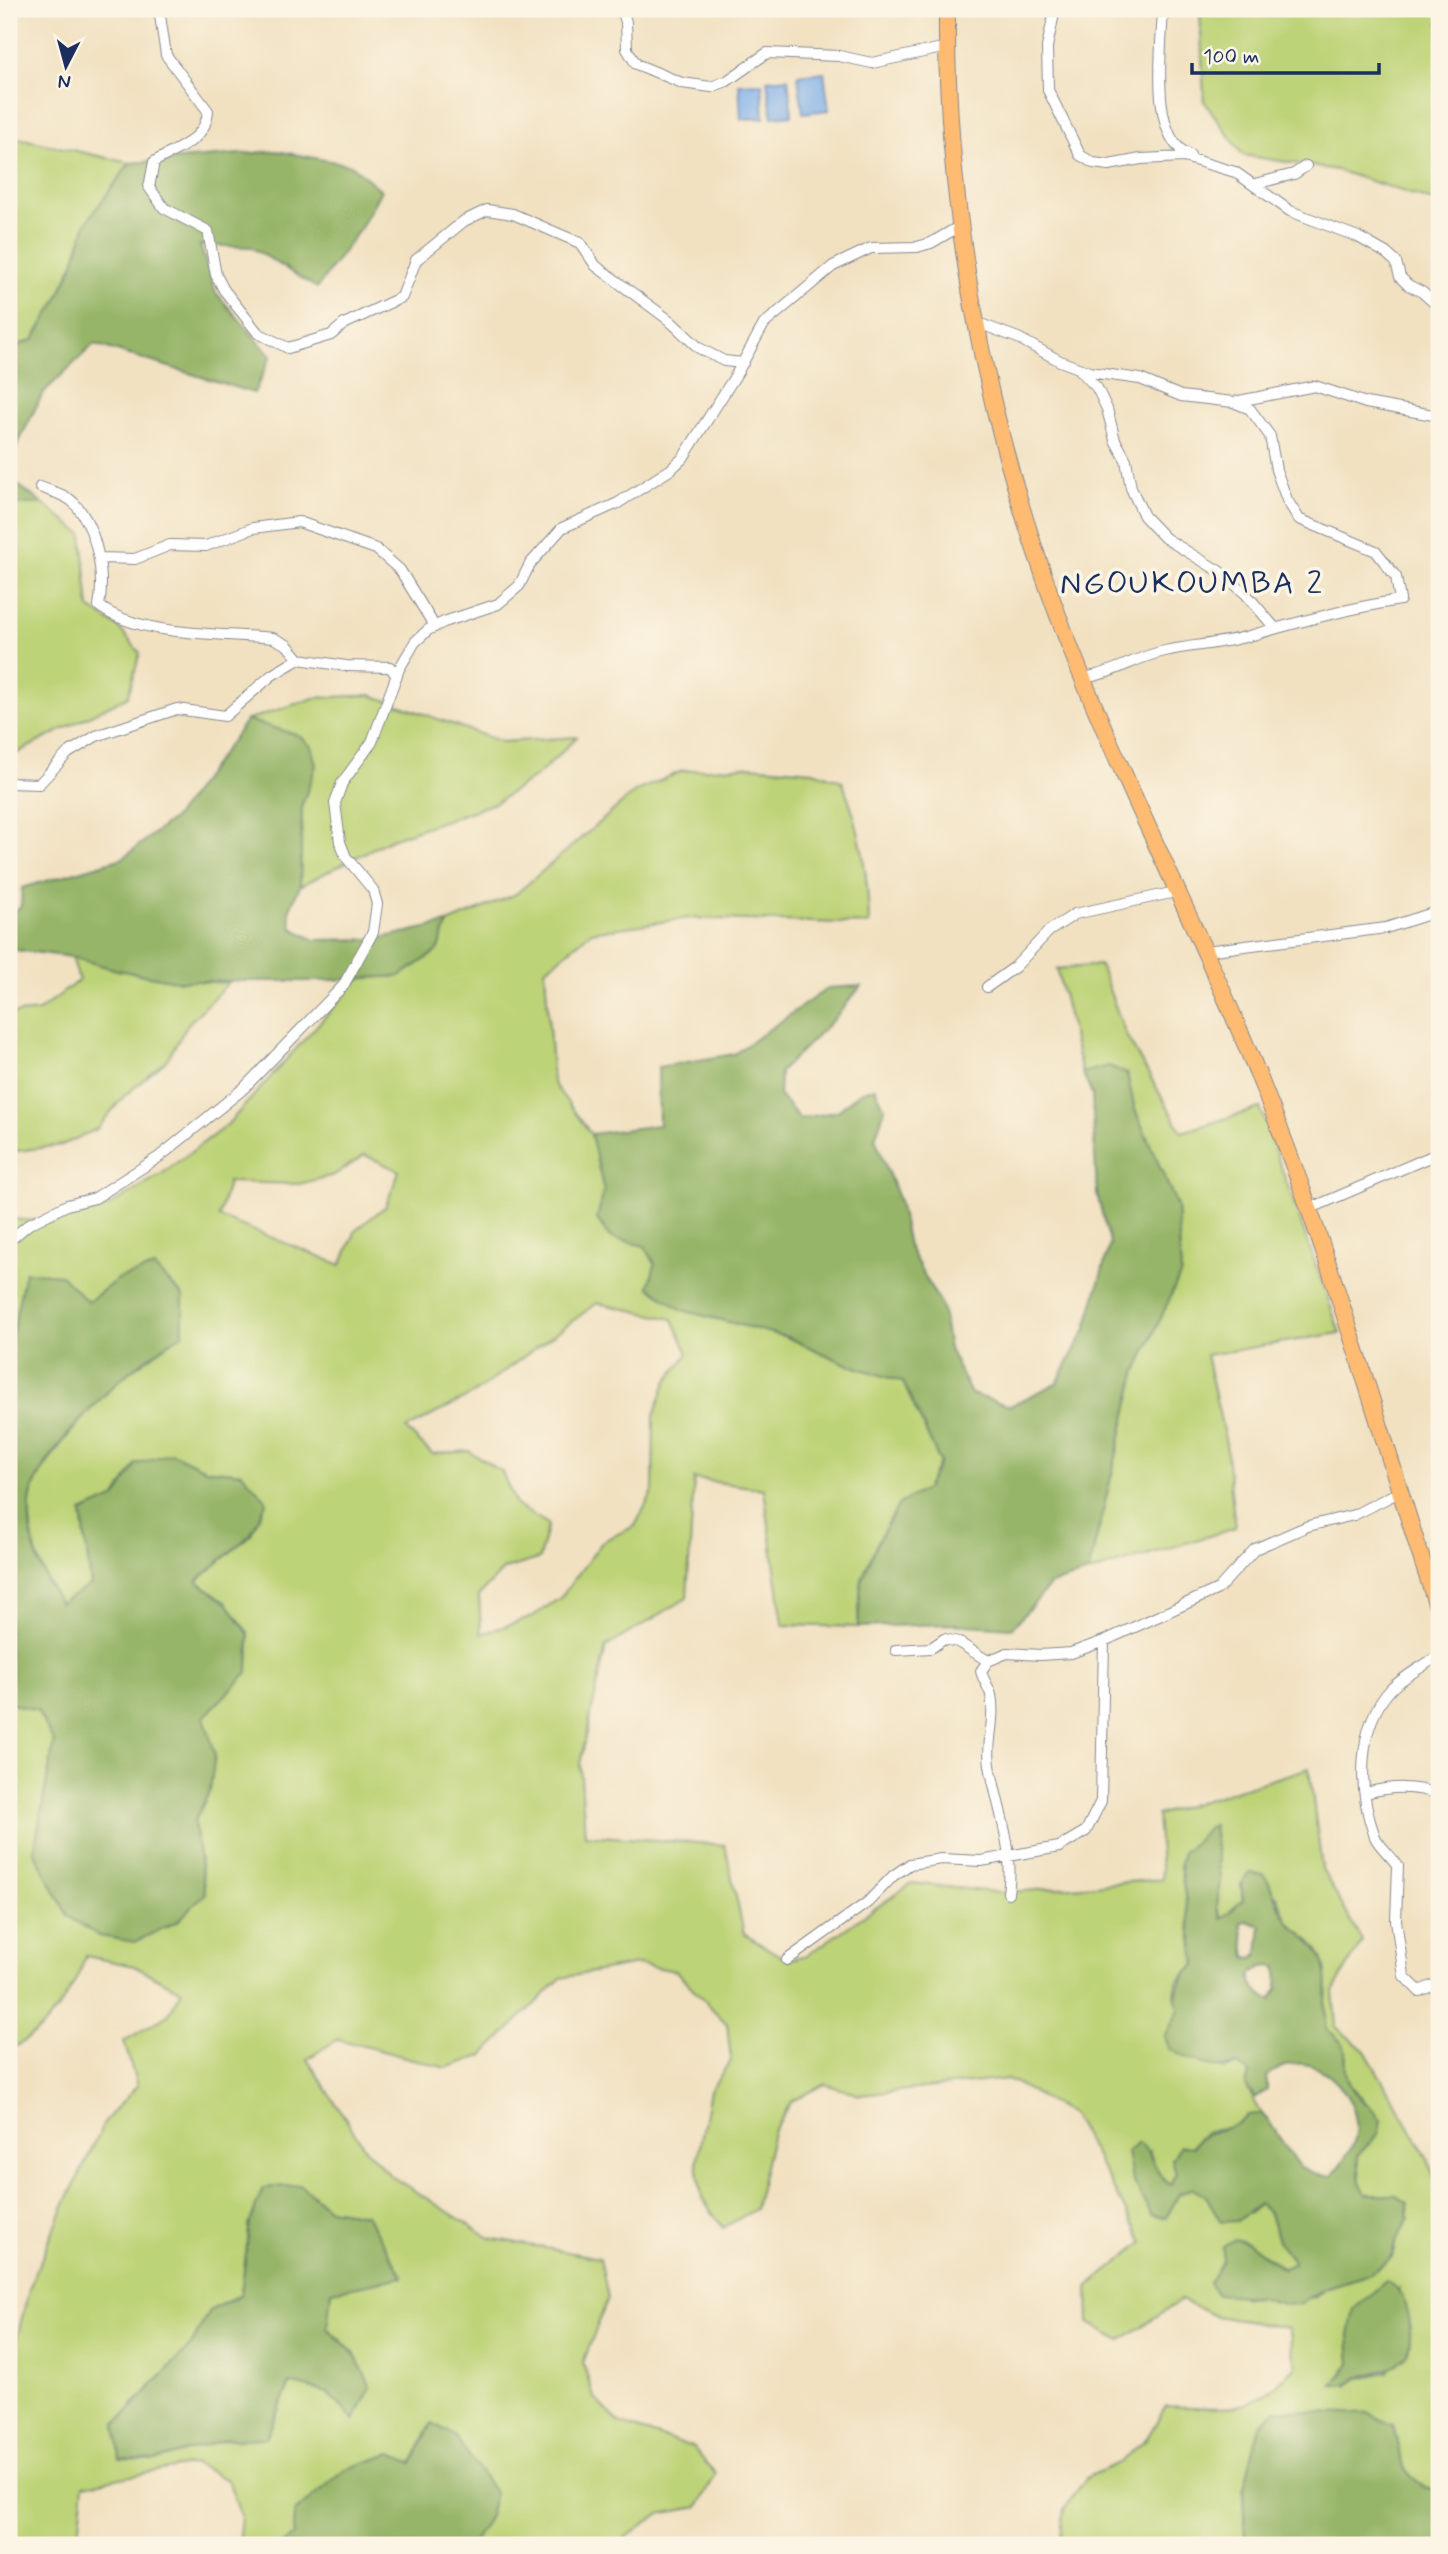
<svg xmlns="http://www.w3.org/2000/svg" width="1448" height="2554" font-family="Mynerve,sans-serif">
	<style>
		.green { fill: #bdd377; stroke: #6c816a; stroke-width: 2; fill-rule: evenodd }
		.forest { fill: #96b568; stroke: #587263; stroke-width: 2; fill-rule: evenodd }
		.water { fill: #7eafe9; stroke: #4c6fa4; stroke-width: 2 }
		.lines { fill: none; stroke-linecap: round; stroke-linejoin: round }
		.street-casing { stroke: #868890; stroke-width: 12 }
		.primary-casing { stroke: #868890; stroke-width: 18 }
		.street { stroke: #fff; stroke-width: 10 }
		.primary { stroke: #ffbb71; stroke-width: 16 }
		.labels { text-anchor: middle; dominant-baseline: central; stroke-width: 7; stroke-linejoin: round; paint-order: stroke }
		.quarter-label { font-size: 32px; letter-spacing: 2px; fill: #1b2f5e; stroke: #fcf5e5 }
	</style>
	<rect width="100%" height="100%" fill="#fcf5e5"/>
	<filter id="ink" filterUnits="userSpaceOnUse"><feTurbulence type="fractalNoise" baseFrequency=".0143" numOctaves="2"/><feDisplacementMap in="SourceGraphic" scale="14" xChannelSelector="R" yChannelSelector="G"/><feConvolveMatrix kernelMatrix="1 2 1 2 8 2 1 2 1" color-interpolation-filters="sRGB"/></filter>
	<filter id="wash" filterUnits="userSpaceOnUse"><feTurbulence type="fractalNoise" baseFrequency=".00686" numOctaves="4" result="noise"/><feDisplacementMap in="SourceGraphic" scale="28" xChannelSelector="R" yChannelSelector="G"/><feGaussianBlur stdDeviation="1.57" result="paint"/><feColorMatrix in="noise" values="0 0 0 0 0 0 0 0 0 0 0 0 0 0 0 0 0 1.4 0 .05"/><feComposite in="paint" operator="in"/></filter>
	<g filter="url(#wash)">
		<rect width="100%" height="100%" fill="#f1e1c1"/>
		<path class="green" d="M1200,9H1439V203L1336,170L1243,155L1204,101Z
			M9,136L130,163L86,223L74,263L56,302L33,340L9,348Z
			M9,504H43L82,534L89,608L118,627L140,653L128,696L9,757Z
			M371,695L502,742L577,737L539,774L495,803L391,839L300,886L302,805L316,765L298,735L247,720L314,698Z
			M748,766L813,771L842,781C861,829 868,873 869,924L689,918L591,932L545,970L553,1083L591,1134L604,1191L597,1219L610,1237L645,1246L682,1310L787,1337L849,1365L903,1382L940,1462L926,1489L899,1504L861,1581L858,1627L783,1625L764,1489L694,1479L687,1598L606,1647L580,1764L585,1835L725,1845L744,1934L787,1960L807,1955L912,1883L1002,1893L1162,1879L1157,1815L1309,1768L1322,1869L1362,1941L1333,1992L1336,2027L1365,2051L1428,2159L1439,2193V2492C1401,2480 1401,2460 1393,2425L1243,2491L1245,2537L1241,2545H1060L1064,2509L1086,2478L1120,2462L1147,2438L1166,2406C1231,2408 1249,2417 1296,2366L1288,2328L1215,2316L1181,2300L1121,2340L1089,2323L1088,2287L1143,2242L1072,2114L1008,2079L860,2095L825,2084L792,2101L773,2132L755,2209L723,2228L702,2198L697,2162L710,2091L731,2060L727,2024L676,1971L637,1964L561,1978L482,2056L446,2068L338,2039L307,2059L366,2150L391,2176L490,2238L600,2258L608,2298L583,2363L594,2397L619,2423L692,2447L716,2474L698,2507L659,2514L624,2539V2545H471L489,2516L412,2463L281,2545H238L241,2517L228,2480L194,2464L84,2485L78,2545H9V2369L30,2286L63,2208L106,2120L137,2086L124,2041L168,2015L182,1991L134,1966L86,1956C73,1992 46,2034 9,2049V1703L37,1710L54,1742L34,1851L205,1894L194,1822L210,1790L215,1754L203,1717L248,1672L249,1634L227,1603L197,1581L251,1534L242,1473L205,1469L172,1453L136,1464L116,1497L82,1512L91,1585L60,1604C41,1572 28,1540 30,1502C32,1470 101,1395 126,1375C145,1360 164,1347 183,1334L118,1279L87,1303L61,1275L9,1348V1219L55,1222L106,1208L163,1173L227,1125L360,978L400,976L437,951L448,923L516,894L636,791L682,771ZM365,1155L399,1171L386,1206L356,1230L341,1265L219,1217L228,1182L299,1184L334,1175ZM597,1303L673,1319L688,1354L666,1382L654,1416L653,1491L635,1526L603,1541L560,1598L530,1618L481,1634L479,1595L504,1569L539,1559L548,1524L516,1505L502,1472L469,1451L432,1454L406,1429L473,1394ZM1212,1825L1220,1878L1217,1907L1222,1920L1243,1900L1241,1884L1278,1897C1281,1906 1283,1916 1289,1923C1302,1937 1318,1943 1324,1964C1330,1983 1323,2009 1327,2030C1357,2049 1339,2057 1349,2082C1352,2092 1362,2094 1366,2103C1371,2112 1374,2124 1378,2134L1358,2155L1360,2183L1366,2195H1395L1409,2218L1395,2243L1392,2257L1370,2274L1324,2288L1314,2297L1274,2302L1260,2297L1245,2298L1209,2283L1223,2260L1260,2251L1283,2269L1295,2263L1278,2241L1270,2213L1259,2204L1249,2214L1193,2188L1179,2194L1166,2217L1149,2150L1158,2177L1170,2185C1178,2169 1192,2138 1209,2131C1227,2123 1228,2137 1248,2115L1262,2114L1246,2086L1250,2073L1238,2065L1225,2069L1197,2062L1175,1996L1176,1983L1196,1963L1180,1865L1183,1851C1197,1844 1200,1833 1212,1825ZM301,2185L329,2209L366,2215L402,2277L331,2291L327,2328L354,2353V2419L328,2393L290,2383L266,2438L226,2439L157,2460L116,2423L192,2344L209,2311L241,2294L250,2222ZM1398,2288L1411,2327L1387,2372L1358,2378L1347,2386L1341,2374L1351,2364L1349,2335Z
			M72,957C124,972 174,981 228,983L188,1024L166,1061L124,1096L97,1129L62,1145L9,1152V1014L39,1011L79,980Z
			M1100,965L1126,1035L1182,1132L1260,1108L1340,1333L1206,1355L1226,1444L1235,1528L1088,1573L1136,1373L1181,1273L1177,1206L1135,1110L1127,1074L1109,1066L1082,1073L1057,969Z"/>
		<path class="forest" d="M277,151L351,165L381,190L362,226L317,288L251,247L200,245L216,293L271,356L254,393L94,344L43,393L9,462V348L33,340L56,302L74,263L86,223L130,163Z
			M9,478L43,504H9Z
			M247,720L298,735L311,746L316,765L302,805L300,886L289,911L292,928L314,940L377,939L448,923L437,951L400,976L316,981H177L117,970L72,957L9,949V916L21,906L22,888L123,858L176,816Z
			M861,986L834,1019L780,1072L779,1095L800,1119L838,1111L860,1092L875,1088L885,1109L875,1138L899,1201L908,1246L942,1307L949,1349L971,1394L1010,1406L1057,1383L1086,1329L1110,1243L1097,1194L1092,1094L1082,1073L1109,1066L1127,1074L1135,1110L1177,1206L1181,1273L1136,1373L1088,1573L1051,1584L1012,1628L950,1624L858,1627L861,1581L877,1543L899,1504L926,1489L940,1462L903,1382L849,1365L787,1337L682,1310L649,1287L655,1264L645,1246L610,1237L597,1219L604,1191L591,1134L659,1125L658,1067L734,1054L828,988Z
			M154,1267L183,1296V1334C163,1348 141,1361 122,1378C95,1403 33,1465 30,1502C27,1539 40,1573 60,1603L91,1585L82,1512L116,1497L136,1464L172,1453L205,1469L242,1473L267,1501L251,1534L197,1581L227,1603L249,1635L248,1672L204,1717L215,1754L210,1790L194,1822L205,1894L178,1921L135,1942L99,1936L68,1916L34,1852L54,1742L37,1710L9,1703V1348L25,1272L61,1275L88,1302L118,1279Z
			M1213,1825L1220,1879L1217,1907L1221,1919L1243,1900L1241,1884L1249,1873L1263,1874C1276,1889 1277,1908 1289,1922C1302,1937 1318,1943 1324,1964C1330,1981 1323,2009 1327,2030C1357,2050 1339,2057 1349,2083C1355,2098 1373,2106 1381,2121L1378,2134L1358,2155L1360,2183L1366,2195H1395L1408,2203L1409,2218L1395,2243L1392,2257L1370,2274L1324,2288L1301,2303L1287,2305L1260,2297L1216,2294L1209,2283L1223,2260V2246L1235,2239L1248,2243L1283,2269L1295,2263L1278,2241L1270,2213L1259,2204L1237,2221L1221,2222L1206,2196L1193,2188L1179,2194L1166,2218L1152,2215L1132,2179L1127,2152L1138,2143C1156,2154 1153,2174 1170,2185L1176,2173L1172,2159L1180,2146L1193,2147C1208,2124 1230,2135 1248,2115L1262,2114C1288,2139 1287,2177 1332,2176C1340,2166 1351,2151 1355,2139C1366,2099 1311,2036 1267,2077V2090L1255,2098L1246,2086L1249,2073L1238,2065C1216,2071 1190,2061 1169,2049L1165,2036L1179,2010C1173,1986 1180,1980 1196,1963L1180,1865L1183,1851C1197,1844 1200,1833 1213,1825ZM1247,1921L1261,1926L1258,1954L1253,1958L1246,1957L1241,1922ZM1270,1965L1277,1968L1278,1989L1271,2000C1259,1994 1249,1988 1251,1974L1262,1966Z
			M301,2185L329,2209L366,2215L403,2277L331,2291L327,2328L354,2353L371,2387L354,2420L328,2393L290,2383L266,2438L226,2439L157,2460L120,2459L116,2424L192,2344L209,2311L241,2294L250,2222L263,2188Z
			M1386,2281C1411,2295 1413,2329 1408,2354C1387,2375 1382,2368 1358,2378C1347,2383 1345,2386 1332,2385L1351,2364L1349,2335L1354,2309Z
			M1277,2410L1369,2414L1393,2425C1401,2460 1401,2480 1439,2492V2545H1241L1245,2537L1243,2491L1260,2425Z
			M432,2423L454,2435L495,2493L489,2516L471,2545H281L294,2535L295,2512L346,2469L391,2454L412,2463Z"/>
		<path class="water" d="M824,72L829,110L803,113L798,75Z
			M788,78L792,115L772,117L767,80Z
			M762,83L764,118L741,119L739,84Z"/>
	</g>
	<g filter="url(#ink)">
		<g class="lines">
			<defs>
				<path id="street" d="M159,9L166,55L208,111C206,141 177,148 154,162L149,187L164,208L208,231L216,275L224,290L258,333L288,348L331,335L344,324L402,297L416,260L464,221L487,210L513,214L580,243L596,266L669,320L699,348L724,361L743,363
					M622,9L626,22L627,49L636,64L682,83L711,87L727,81L767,53L839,56L872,63L947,47
					M1055,9L1047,47L1048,90L1080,155L1093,163L1109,165L1141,159L1184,157L1235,172L1290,211L1358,237L1386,253L1396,262L1400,277L1408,285L1422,292L1439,307
					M1163,9C1162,44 1148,139 1190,155
					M1255,184L1294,174L1306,166
					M978,323L1018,338L1060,361L1089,372L1140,379L1181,396L1233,402L1250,409L1270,436L1276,470L1287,500L1299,519L1376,551L1396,577L1400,600C1349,608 1299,622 1249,636C1221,644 1192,645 1165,651C1135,657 1116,673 1084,678
					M1080,370L1097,388L1107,409L1115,440L1126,460L1131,488L1144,516L1165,538L1219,571L1246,594L1274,627
					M1234,402L1315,386L1366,403L1439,416
					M40,487C50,491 67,495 74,503C97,528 105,574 99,606C140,637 222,633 273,638L287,645L299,659
					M100,558L135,559L170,545L206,546L253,528L299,522L376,549L400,570L435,627
					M9,783L39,784L68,753L96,736L177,709L225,716L272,675L299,659L346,666L390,667L397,676
					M1206,951L1386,928L1439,911
					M987,987L1015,967L1049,931L1075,914L1180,891
					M1309,1209L1439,1153
					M9,1241L29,1224L67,1205L95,1198L159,1157L243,1089L343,986L373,932L377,904L373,890L346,857L340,842L335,803L342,783L372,742L399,669L415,642L428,630L444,622L498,604L519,586L530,564L562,528L618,503L670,470L683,458L737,373L764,324L833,266L871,248L917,247L931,243L960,226
					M896,1650L931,1648L944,1639L958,1642L988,1661
					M1439,1655C1424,1666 1404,1676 1391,1689C1356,1727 1358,1791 1375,1837C1379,1846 1392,1857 1398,1866L1396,1920L1404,1976L1419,1991L1439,1983
					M1366,1793C1393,1786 1413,1786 1439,1794
					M1008,1893C1015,1848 997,1808 990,1765C986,1742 996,1719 991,1695C989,1687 983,1680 981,1671L988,1661L1007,1653L1040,1655L1071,1653L1104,1641L1218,1589L1255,1549L1308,1526L1354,1515L1399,1492
					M787,1960L868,1902L893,1876L910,1864L941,1859L981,1861L1059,1847L1086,1831L1101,1801L1104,1641"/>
				<path id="primary" d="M947,9C945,205 983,406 1049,591C1110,761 1197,921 1264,1089C1333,1259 1381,1438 1439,1612"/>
			</defs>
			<use href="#street" class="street-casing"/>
			<use href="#primary" class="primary-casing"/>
			<use href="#street" class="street"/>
			<use href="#primary" class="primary"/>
		</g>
	</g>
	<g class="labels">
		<g class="quarter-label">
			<text x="1192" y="584">NGOUKOUMBA 2</text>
		</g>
	</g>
	<rect width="1448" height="2554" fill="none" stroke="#fcf5e5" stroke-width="35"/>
	<g transform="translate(66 66) rotate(186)" stroke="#fcf5e5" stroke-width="5" paint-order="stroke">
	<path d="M0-5L12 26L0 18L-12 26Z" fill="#1b2f5e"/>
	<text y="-10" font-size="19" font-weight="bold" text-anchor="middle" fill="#1b2f5e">N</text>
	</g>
	<path d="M1192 63v10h187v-10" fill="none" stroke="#1b2f5e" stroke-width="3.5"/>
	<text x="1203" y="63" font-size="21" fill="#1b2f5e" stroke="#fcf5e5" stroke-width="5" paint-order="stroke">100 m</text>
</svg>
